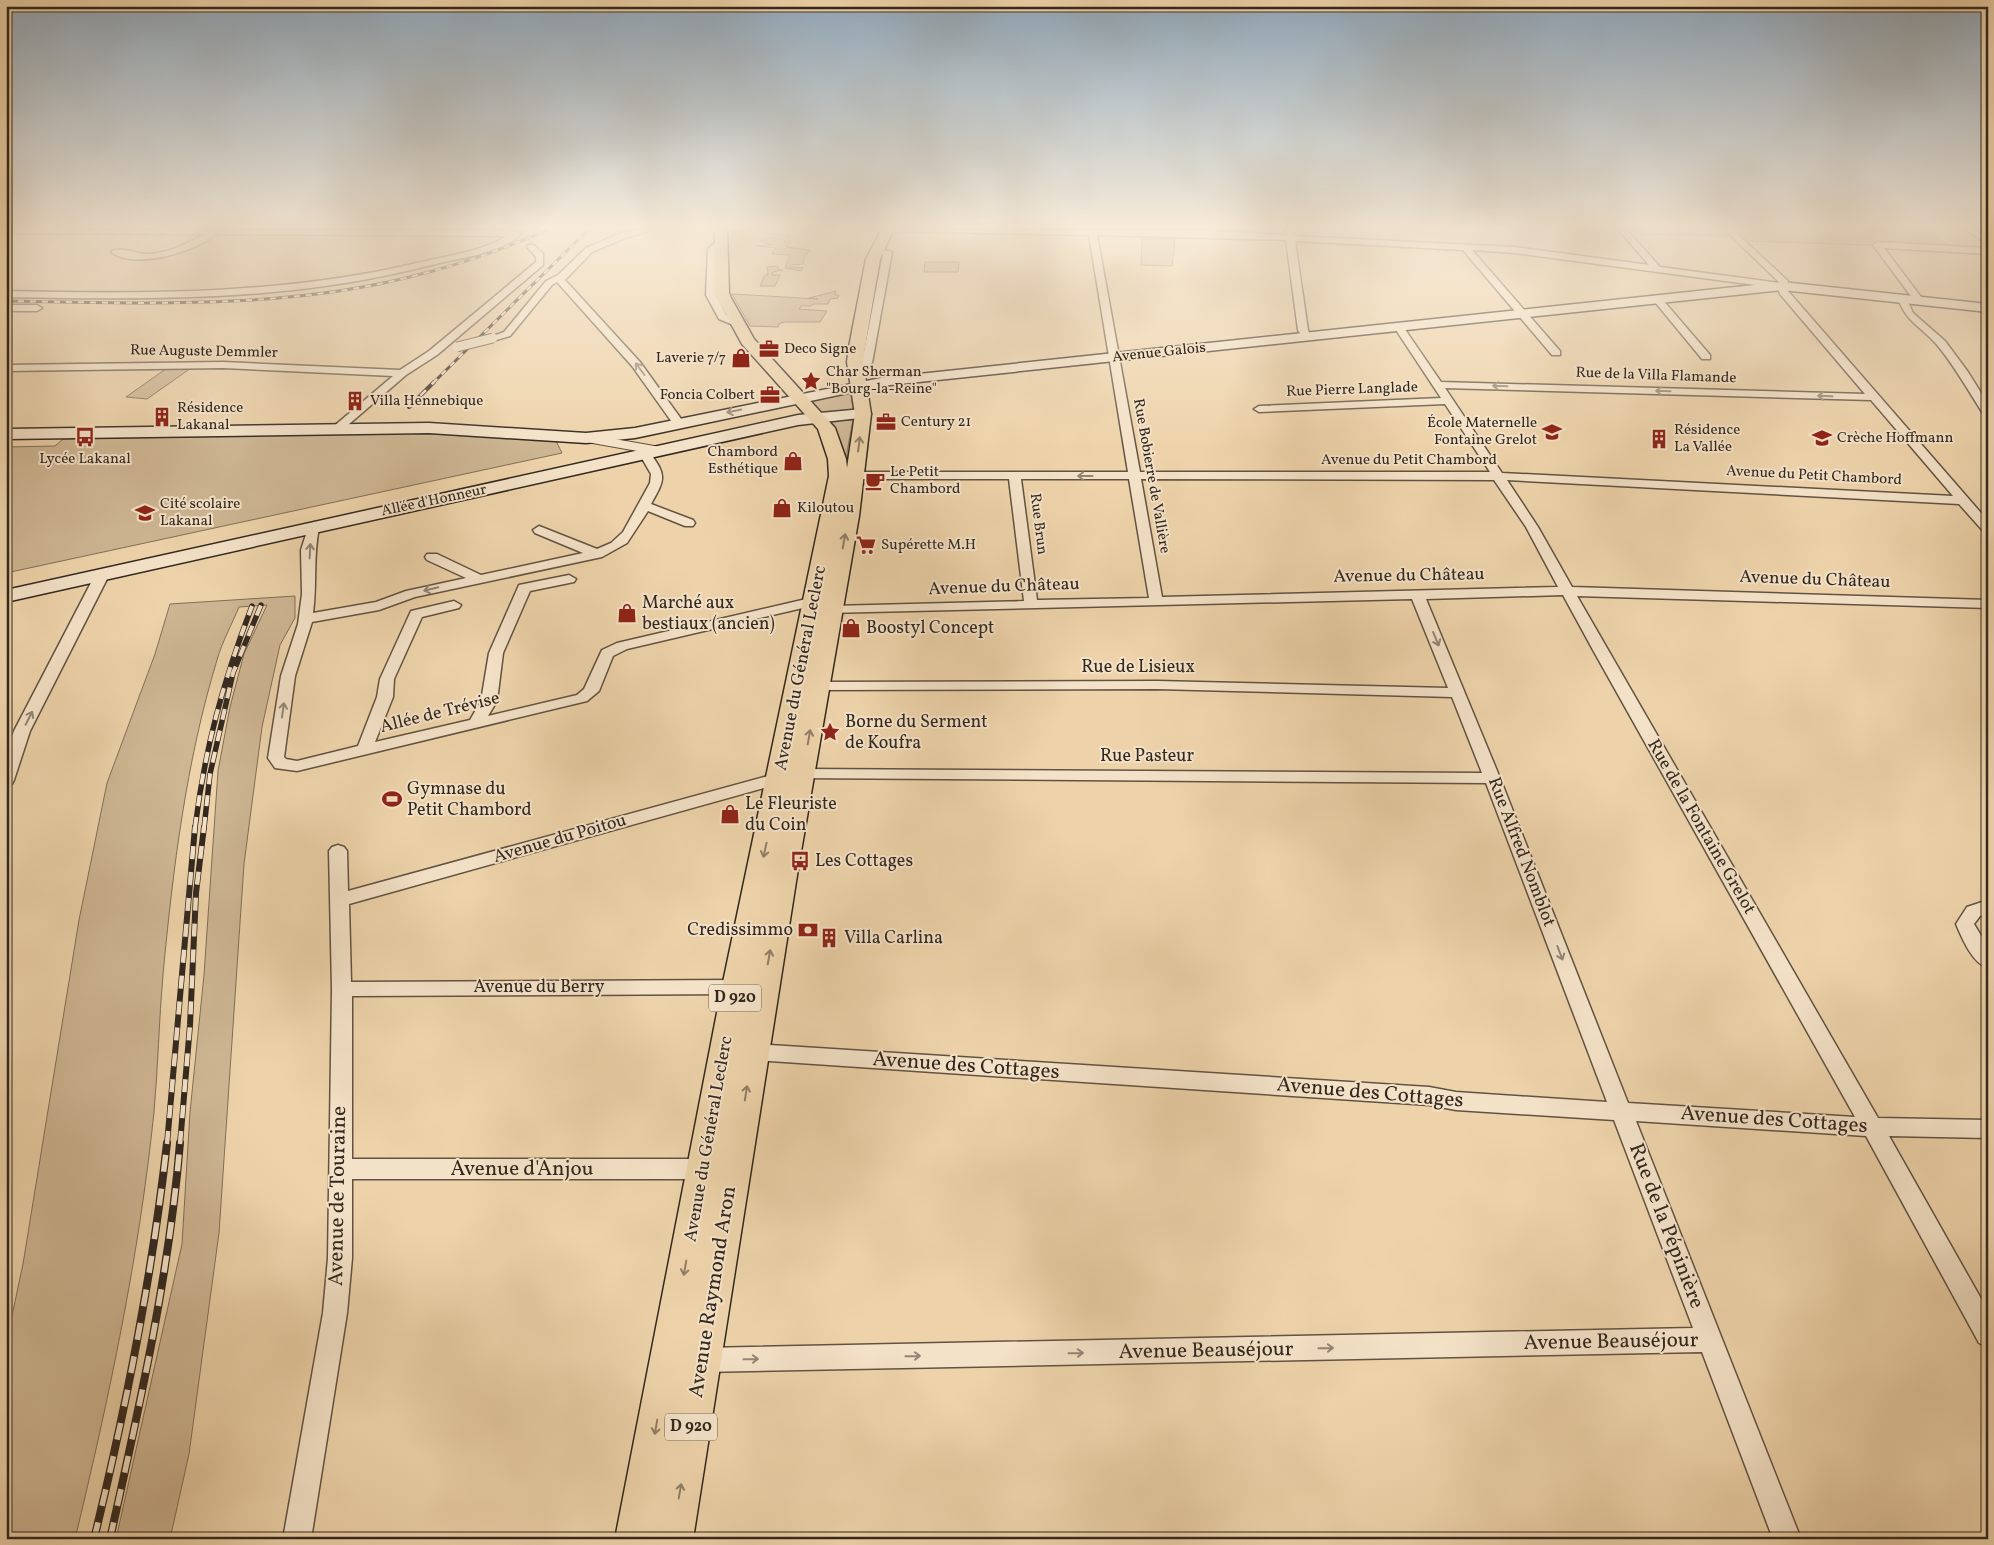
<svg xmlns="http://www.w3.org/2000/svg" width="1994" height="1545" font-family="Vollkorn,serif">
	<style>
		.green { fill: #ceb693; stroke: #806f5a }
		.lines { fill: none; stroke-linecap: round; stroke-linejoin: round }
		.minor-casing { stroke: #615342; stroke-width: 3 }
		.tertiary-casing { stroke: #615342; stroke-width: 2 }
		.secondary-casing { stroke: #322820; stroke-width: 3 }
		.primary-casing { stroke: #322820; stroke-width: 3 }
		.minor { fill: #f4e2c8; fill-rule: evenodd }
		.tertiary { fill: #f4e2c8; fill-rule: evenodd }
		.secondary { fill: #f4e2c8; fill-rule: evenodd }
		.primary { fill: #eed3aa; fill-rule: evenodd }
		.rail-far4-casing { stroke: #322820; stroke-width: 3 }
		.rail-far3-casing { stroke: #322820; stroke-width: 4 }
		.rail-far2-casing { stroke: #322820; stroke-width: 5.5 }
		.rail-far1-casing { stroke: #322820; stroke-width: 6 }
		.rail-casing { stroke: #322820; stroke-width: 8 }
		.rail-far4 { stroke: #f4e2c8; stroke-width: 2; stroke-dasharray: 6; stroke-linecap: butt }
		.rail-far3 { stroke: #f4e2c8; stroke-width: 2.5; stroke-dasharray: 8; stroke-linecap: butt }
		.rail-far2 { stroke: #f4e2c8; stroke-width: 4; stroke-dasharray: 11; stroke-linecap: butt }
		.rail-far1 { stroke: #f4e2c8; stroke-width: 4.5; stroke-dasharray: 13; stroke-linecap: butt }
		.rail { stroke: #f4e2c8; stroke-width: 5.5; stroke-dasharray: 17; stroke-linecap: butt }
		.minor-bridge-casing { stroke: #615342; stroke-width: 11; stroke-linecap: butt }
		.minor-bridge { stroke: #f4e2c8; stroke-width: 9 }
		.oneway { stroke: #938574 }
		.oneway2 { stroke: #907e65 }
		.labels { text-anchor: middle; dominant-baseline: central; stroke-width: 4; stroke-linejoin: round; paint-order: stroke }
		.far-poi-label { font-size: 15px; fill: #322820; stroke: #f4e2c8; text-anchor: start }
		.far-street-label { font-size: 15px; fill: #322820; stroke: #f4e2c8 }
		.shield { fill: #f4e2c8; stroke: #6c6052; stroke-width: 1 }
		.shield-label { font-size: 16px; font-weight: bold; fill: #322820 }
		.street-label { font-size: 18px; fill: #322820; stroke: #f4e2c8 }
		.poi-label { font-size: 18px; fill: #322820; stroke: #f4e2c8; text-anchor: start }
		.near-street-label { font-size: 21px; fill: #322820; stroke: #f4e2c8 }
	</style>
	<rect width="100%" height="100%" fill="#eed3aa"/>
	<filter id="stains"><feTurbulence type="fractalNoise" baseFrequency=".004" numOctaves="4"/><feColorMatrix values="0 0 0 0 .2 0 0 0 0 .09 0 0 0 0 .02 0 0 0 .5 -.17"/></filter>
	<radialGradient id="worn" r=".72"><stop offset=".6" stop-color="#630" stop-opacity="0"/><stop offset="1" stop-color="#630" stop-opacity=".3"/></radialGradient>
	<path class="green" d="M1630,229H1722L1730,236L1634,234Z
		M1738,229H1926L1952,248L1748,241Z
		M767,233L790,235L784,242H790L786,247L810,250L805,256L803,264L791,265L789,267L803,268L801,271L785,268L790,255L772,254L776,248L756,246L772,245L760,241L763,238H772L774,236Z
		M1142,239H1175L1172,266L1141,265Z
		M925,262H959L958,272H924Z
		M778,266V270H783L773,272L772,275H780L775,286H760L765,275H768L767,267Z
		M836,291L835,295H839L838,298L830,299L828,304H813L811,306H801L799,309L827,311L820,322H784L779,324L778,327L750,326L732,294L818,299L809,298Z
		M167,368H191L147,399L126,397Z
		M848,392L851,394L853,410L851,411L824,414L810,402Z
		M853,420L847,452L848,475L828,421Z
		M421,433L556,441L562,453L6,573V447L55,446L63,439Z
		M295,596V618L280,645L262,727L244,864L219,1233L189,1454L170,1539H116L182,1244L190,1112L204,975L218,771L230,707L244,654L267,605L239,607C232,624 222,642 217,660C186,762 173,869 163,974C159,1020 158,1067 154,1112C139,1257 109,1398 75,1539H6V1344L23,1264L79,920L107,783L155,654L170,604Z"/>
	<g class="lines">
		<defs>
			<path id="minor" d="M6,229L517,231L521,234C502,253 465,257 440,263C404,272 368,280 332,285C224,301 115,299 6,297V291C144,294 282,295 417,263C447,256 480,252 507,236L216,234C196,252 134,270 111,252C118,246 136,253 145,254C168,254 186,244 205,234L6,233Z
				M642,229H655L625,238L592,252L565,280L640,362L684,423L678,426L674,425L632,366L557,282L552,285L510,336L493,341L488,338L504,332L546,281L558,275L586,248L619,234Z
				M884,229L1215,231L1286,235L1285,229H1293L1294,236L1515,247L1649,265L1618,229H1626L1660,267L1780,283L1724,229H1732L1788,281V291L1988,521V533L1984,532L1959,504L1507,480L1538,527L1572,587L1988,600V608L1577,596L1878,1118L1988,1120V1138L1889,1136L1988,1311V1347L1979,1343L1866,1136L1636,1121L1801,1539H1773L1702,1352L702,1372L693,1369L690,1360L693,1351L702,1348L1693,1328L1614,1120L1456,1110L1429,1105L753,1060L746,1058L743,1052L746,1046L753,1044L1429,1087L1456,1092L1607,1102L1486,783L796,778L794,774L796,770L802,769L1482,773L1452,697L1157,689L813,690L810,687L813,684L818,682L1157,681L1448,688L1412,599L827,613L825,610L827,607L832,606L1024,601L1009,479H855L851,478V472H1128L1089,235L888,231ZM1097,235L1286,240L1298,330L1303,339L1306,340L1311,337L1308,330L1295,241L1463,250L1552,355H1560V351L1472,250L1515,253L1778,288L1780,294L1865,394L1441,382L1402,325L1399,324L1394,327L1441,398L1259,406L1254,409L1259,412L1445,404L1490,472H1140ZM1445,388L1871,400L1953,496L1502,473ZM1021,479H1129L1149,598L1037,600ZM1141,479L1494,480L1526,527L1558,587L1162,597ZM1563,595L1593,650L1855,1117L1628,1103L1500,778L1426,599Z
				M1965,229H1974L1988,238V244Z
				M721,238L725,241L716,250V295L726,315L741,322L743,324L738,327L719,319L706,295L708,249Z
				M1877,242L1988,248V254L1884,248L1924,301L1919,304L1916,303L1873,245Z
				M528,245H534L543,254V265L437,355L406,375L341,431L337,432L331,429L333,427L393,376L223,368L6,371V365L223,362L400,370L429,351L536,262V257L527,247Z
				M877,248L892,252L872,363L856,374L851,371L862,362L883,254L874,253V249Z
				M1900,297H1906L1913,313L1945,341L1968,372L1988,404V416L1984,415C1969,392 1956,368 1938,346C1922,327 1908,324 1898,299Z
				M1655,298H1661L1710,355V359H1702L1655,302Z
				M6,305H37L42,308L37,311H6Z
				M646,452L650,453C667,476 665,479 651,504L693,520L695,523L693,526H685L648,511L627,543L602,557L415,597L379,610L312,622L295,676L284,757L286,759L297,761L358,746L377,697L380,679L411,611L454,601L461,605L459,608L422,617L394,679L393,697L375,742L470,720L481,701L489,653L519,585L569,575L576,579L574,582L530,591L503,653L497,701L488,716L577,695L584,689L602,650L617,643L815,597L822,601L820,604L627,649L613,656L599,691L587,701L297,771L275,768L268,758L281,676L298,624L302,594L301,550L309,525L313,524L319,528C313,556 317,585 313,613L376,602L406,591L466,578L427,560L425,557L427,554H437L481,575L583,553L535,533L533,530L539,526L597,549L611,543L623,532L650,483L651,474L640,455Z
				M102,571L109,575L30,731L14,780L12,784L6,785V755L14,731L95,575Z
				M779,773L785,774L787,778L785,782L349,904L351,982L737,980L744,982L747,987L744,992L737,994L352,996V1159H703L711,1162L714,1169L711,1176L703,1179H352V1258L347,1313L311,1539H283L323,1313L328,1258L332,989L329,851L332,847L338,845L344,847L347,851L348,891Z
				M1988,900V914L1980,916L1974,924L1988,947V968C1972,963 1962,938 1956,924L1967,907Z"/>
			<path id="tertiary" d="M586,434L660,447L667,451L660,455L581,441L579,438L581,435Z"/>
			<path id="secondary" d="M1782,282L1988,304V312L1782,290L881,386L635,438L586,443L429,433L6,439V429L429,423L586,433L635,428L881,378Z
				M863,409L868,411L871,414L868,417L798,425L6,602V590L798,415Z"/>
			<path id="primary" d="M715,229H727L729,293L731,298L754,339L835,428L846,459L847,468L855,414L847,362L849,347L866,259L882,229H894L880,259L865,347L863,362L871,414L859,516L798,869L693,1539H615L722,987L829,476L828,459L818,429L742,344L717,298L715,293Z"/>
		</defs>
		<use href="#minor" class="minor-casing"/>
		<use href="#tertiary" class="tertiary-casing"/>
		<use href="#secondary" class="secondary-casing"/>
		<use href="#primary" class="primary-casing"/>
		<use href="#minor" class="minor"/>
		<use href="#tertiary" class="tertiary"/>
		<use href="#secondary" class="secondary"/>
		<use href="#primary" class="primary"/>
		<defs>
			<path id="rail-far4" d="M6,301C142,303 289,310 421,274C466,263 508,247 550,229
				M433,383L589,229"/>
			<path id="rail-far3" d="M409,407L434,382"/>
			<path id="rail-far2" d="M195,828C205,747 223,682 252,606
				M204,828L210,774L233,673L261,605"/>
			<path id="rail-far1" d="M167,1144L195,827
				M180,1144L190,1025L196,893L204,827"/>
			<path id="rail" d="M94,1539C126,1408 152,1277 167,1143
				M110,1539C139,1408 169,1277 180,1143"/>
		</defs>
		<use href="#rail-far4" class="rail-far4-casing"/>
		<use href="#rail-far3" class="rail-far3-casing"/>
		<use href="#rail-far2" class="rail-far2-casing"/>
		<use href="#rail-far1" class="rail-far1-casing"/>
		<use href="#rail" class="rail-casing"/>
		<use href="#rail-far4" class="rail-far4"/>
		<use href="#rail-far3" class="rail-far3"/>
		<use href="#rail-far2" class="rail-far2"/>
		<use href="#rail-far1" class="rail-far1"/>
		<use href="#rail" class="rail"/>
		<defs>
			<path id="minor-bridge" d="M457,347L493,338"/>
		</defs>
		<use href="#minor-bridge" class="minor-bridge-casing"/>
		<use href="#minor-bridge" class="minor-bridge"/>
	</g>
	<defs><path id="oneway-shaft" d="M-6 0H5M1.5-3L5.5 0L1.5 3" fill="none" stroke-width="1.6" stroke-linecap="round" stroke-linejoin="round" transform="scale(1.25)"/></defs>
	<g class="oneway">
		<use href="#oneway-shaft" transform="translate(640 369) rotate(-127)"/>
		<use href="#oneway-shaft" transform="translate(1500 386) rotate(-178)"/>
		<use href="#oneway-shaft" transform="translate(1663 391) rotate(-178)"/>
		<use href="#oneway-shaft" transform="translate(1825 396) rotate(-178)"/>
		<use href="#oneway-shaft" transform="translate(734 411) rotate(168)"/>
		<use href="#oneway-shaft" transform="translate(1085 476) rotate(180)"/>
		<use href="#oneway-shaft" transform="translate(310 551) rotate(-87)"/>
		<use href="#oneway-shaft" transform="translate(431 589) rotate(167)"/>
		<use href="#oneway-shaft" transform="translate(1436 639) rotate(68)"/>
		<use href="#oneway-shaft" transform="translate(283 710) rotate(-82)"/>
		<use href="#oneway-shaft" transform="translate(29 718) rotate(-63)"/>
		<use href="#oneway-shaft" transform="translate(1560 953) rotate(69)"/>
		<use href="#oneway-shaft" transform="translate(1326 1348) rotate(-1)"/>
		<use href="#oneway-shaft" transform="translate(1076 1353) rotate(-1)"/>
		<use href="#oneway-shaft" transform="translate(913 1356) rotate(-1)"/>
		<use href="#oneway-shaft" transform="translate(751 1359) rotate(-1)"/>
	</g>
	<g class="oneway2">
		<use href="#oneway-shaft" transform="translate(859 444) rotate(-83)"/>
		<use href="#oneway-shaft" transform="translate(844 541) rotate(-80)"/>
		<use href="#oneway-shaft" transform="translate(809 737) rotate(-80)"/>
		<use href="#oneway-shaft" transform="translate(765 850) rotate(102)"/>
		<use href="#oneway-shaft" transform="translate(769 957) rotate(-80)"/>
		<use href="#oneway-shaft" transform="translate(746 1093) rotate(-81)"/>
		<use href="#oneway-shaft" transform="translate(685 1268) rotate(100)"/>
		<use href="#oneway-shaft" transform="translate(656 1427) rotate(100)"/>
		<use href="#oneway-shaft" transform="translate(680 1491) rotate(-80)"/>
	</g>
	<linearGradient id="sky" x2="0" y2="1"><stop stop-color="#91a9bc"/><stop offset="0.51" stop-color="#f7ebd9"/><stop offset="1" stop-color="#f7ebd9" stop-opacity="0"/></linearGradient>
	<rect width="1994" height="445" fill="url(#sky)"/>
	<defs>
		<symbol id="office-bare" viewBox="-9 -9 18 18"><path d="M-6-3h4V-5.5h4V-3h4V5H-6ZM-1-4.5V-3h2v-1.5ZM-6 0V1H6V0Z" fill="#8f2418" stroke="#f4e2c8" stroke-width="2.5" paint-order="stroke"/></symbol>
		<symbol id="shop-bare" viewBox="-9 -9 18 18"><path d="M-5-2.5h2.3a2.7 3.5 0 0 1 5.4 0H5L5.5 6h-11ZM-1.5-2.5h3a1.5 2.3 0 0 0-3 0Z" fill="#8f2418" stroke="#f4e2c8" stroke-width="2.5" paint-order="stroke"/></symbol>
		<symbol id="sight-bare" viewBox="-9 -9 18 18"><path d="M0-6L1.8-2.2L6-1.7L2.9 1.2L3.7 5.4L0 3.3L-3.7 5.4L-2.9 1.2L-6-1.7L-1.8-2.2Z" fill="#8f2418" stroke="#f4e2c8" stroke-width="2.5" paint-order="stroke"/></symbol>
		<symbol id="building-bare" viewBox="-9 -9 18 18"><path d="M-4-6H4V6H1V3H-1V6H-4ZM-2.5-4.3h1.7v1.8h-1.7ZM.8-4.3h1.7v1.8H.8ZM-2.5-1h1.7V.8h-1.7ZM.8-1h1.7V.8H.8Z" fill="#8f2418" stroke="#f4e2c8" stroke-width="2.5" paint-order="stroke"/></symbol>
		<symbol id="school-bare" viewBox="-9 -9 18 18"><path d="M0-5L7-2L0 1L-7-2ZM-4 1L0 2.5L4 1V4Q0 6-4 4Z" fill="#8f2418" stroke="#f4e2c8" stroke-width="2.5" paint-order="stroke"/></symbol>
		<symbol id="bus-bare" viewBox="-9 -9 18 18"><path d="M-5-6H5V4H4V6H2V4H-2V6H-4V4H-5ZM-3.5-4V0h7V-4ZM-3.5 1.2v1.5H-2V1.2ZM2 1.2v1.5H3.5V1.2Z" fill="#8f2418" stroke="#f4e2c8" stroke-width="2.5" paint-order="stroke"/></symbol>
		<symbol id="cafe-bare" viewBox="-9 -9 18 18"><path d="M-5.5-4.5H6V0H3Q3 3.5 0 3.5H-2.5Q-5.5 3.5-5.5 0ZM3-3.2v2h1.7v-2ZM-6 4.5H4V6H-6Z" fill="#8f2418" stroke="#f4e2c8" stroke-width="2.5" paint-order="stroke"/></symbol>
		<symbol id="supermarket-bare" viewBox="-9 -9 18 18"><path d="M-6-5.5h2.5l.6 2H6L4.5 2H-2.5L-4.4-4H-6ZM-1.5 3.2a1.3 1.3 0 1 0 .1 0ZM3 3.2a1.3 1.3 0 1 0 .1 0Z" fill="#8f2418" stroke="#f4e2c8" stroke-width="2.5" paint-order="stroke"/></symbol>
		<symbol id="stadium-bare" viewBox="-9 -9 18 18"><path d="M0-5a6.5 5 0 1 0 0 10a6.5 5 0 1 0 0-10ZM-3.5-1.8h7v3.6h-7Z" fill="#8f2418" stroke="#f4e2c8" stroke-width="2.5" paint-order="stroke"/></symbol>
		<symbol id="bank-bare" viewBox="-9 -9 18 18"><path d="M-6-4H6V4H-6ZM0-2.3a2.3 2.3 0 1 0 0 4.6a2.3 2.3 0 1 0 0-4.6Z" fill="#8f2418" stroke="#f4e2c8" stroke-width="2.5" paint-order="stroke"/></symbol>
	</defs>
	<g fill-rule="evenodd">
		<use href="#office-bare" x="755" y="335" width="28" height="28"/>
		<use href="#shop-bare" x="727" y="344" width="28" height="28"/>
		<use href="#sight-bare" x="797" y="367" width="28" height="28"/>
		<use href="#office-bare" x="756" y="381" width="28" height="28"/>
		<use href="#building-bare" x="341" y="387" width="28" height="28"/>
		<use href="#building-bare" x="148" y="403" width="28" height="28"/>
		<use href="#office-bare" x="872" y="408" width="28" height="28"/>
		<use href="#school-bare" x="1538" y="418" width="28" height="28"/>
		<use href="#bus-bare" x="71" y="423" width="28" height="28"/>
		<use href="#school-bare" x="1808" y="424" width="28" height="28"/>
		<use href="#building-bare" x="1645" y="425" width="28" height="28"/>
		<use href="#shop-bare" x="779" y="447" width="28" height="28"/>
		<use href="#cafe-bare" x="861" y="467" width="28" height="28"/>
		<use href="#shop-bare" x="768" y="494" width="28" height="28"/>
		<use href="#school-bare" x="131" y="499" width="28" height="28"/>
		<use href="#supermarket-bare" x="852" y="531" width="28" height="28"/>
		<use href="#shop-bare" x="613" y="599" width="28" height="28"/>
		<use href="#shop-bare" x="837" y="614" width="28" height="28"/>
		<use href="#sight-bare" x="816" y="718" width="28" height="28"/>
		<use href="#stadium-bare" x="378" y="785" width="28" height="28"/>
		<use href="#shop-bare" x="716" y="800" width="28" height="28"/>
		<use href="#bus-bare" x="786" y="847" width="28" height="28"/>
		<use href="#bank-bare" x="794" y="916" width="28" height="28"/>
		<use href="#building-bare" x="815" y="924" width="28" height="28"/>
	</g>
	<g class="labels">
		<g class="far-poi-label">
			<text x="784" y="349">Deco Signe</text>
			<text x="726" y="358" text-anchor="end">Laverie 7/7</text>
			<text x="826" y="372">Char Sherman<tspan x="826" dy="17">"Bourg-la-Reine"</tspan></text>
			<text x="755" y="395" text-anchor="end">Foncia Colbert</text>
			<text x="370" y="401">Villa Hennebique</text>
			<text x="177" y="408">Résidence<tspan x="177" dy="17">Lakanal</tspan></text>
			<text x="901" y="422">Century 21</text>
			<text x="1537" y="423" text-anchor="end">École Maternelle<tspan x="1537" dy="17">Fontaine Grelot</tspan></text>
			<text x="1674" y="430">Résidence<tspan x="1674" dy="17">La Vallée</tspan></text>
			<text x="1837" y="438">Crèche Hoffmann</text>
			<text x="778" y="452" text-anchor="end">Chambord<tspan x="778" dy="17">Esthétique</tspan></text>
			<text x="85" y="459" text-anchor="middle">Lycée Lakanal</text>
			<text x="890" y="472">Le Petit<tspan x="890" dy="17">Chambord</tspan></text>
			<text x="160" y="504">Cité scolaire<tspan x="160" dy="17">Lakanal</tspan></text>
			<text x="797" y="508">Kiloutou</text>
			<text x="881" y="545">Supérette M.H</text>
		</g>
		<g class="far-street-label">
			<text transform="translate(204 352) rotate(1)">Rue Auguste Demmler</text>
			<text transform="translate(1159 353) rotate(-6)">Avenue Galois</text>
			<text transform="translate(1656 376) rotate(2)">Rue de la Villa Flamande</text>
			<text transform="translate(1352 390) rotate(-2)">Rue Pierre Langlade</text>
			<text x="1409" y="460">Avenue du Petit Chambord</text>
			<text transform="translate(1151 476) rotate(80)">Rue Bobierre de Vallière</text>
			<text transform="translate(1814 476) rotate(3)">Avenue du Petit Chambord</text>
			<text transform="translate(434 501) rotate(-12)">Allée d'Honneur</text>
			<text transform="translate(1038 524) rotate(83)">Rue Brun</text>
		</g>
		<g class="shield">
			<rect x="709" y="984.5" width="52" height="27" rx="4"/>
			<rect x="665" y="1413.5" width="52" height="27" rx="4"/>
		</g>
		<g class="shield-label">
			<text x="735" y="998">D 920</text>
			<text x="691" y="1427">D 920</text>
		</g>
		<g class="street-label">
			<text transform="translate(1409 576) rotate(-1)">Avenue du Château</text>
			<text transform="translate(1815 580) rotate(2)">Avenue du Château</text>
			<text transform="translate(1004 587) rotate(-2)">Avenue du Château</text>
			<text x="1138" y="667">Rue de Lisieux</text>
			<text transform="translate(801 668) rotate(-79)">Avenue du Général Leclerc</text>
			<text transform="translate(440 713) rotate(-14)">Allée de Trévise</text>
			<text x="1147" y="756">Rue Pasteur</text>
			<text transform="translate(1701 827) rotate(60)">Rue de la Fontaine Grelot</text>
			<text transform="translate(560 839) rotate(-16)">Avenue du Poitou</text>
			<text transform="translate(1521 852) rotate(69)">Rue Alfred Nomblot</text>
			<text x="539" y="987">Avenue du Berry</text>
			<text transform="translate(709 1139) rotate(-80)">Avenue du Général Leclerc</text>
		</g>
		<g class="poi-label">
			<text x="642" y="603">Marché aux<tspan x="642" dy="21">bestiaux (ancien)</tspan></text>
			<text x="866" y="628">Boostyl Concept</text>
			<text x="845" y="722">Borne du Serment<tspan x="845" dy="21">de Koufra</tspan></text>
			<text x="407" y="789">Gymnase du<tspan x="407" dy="21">Petit Chambord</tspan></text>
			<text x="745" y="804">Le Fleuriste<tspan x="745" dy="21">du Coin</tspan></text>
			<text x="815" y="861">Les Cottages</text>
			<text x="793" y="930" text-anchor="end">Credissimmo</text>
			<text x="844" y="938">Villa Carlina</text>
		</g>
		<g class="near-street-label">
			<text transform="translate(966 1066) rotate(4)">Avenue des Cottages</text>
			<text transform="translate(1370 1093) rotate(5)">Avenue des Cottages</text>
			<text transform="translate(1774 1120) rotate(4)">Avenue des Cottages</text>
			<text x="522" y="1169">Avenue d'Anjou</text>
			<text transform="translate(338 1196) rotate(-89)">Avenue de Touraine</text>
			<text transform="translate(1666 1226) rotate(69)">Rue de la Pépinière</text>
			<text transform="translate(713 1292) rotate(-81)">Avenue Raymond Aron</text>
			<text transform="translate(1611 1342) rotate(-1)">Avenue Beauséjour</text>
			<text transform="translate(1206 1351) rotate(-1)">Avenue Beauséjour</text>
		</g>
	</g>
	<rect width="1994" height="1545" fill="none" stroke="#eed3aa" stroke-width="25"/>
	<rect x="8" y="8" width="1979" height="1530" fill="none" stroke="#322820" stroke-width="2.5"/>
	<rect x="12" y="12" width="1969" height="1520" fill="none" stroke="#322820"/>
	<rect width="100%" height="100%" filter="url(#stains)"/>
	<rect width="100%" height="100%" fill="url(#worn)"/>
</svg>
